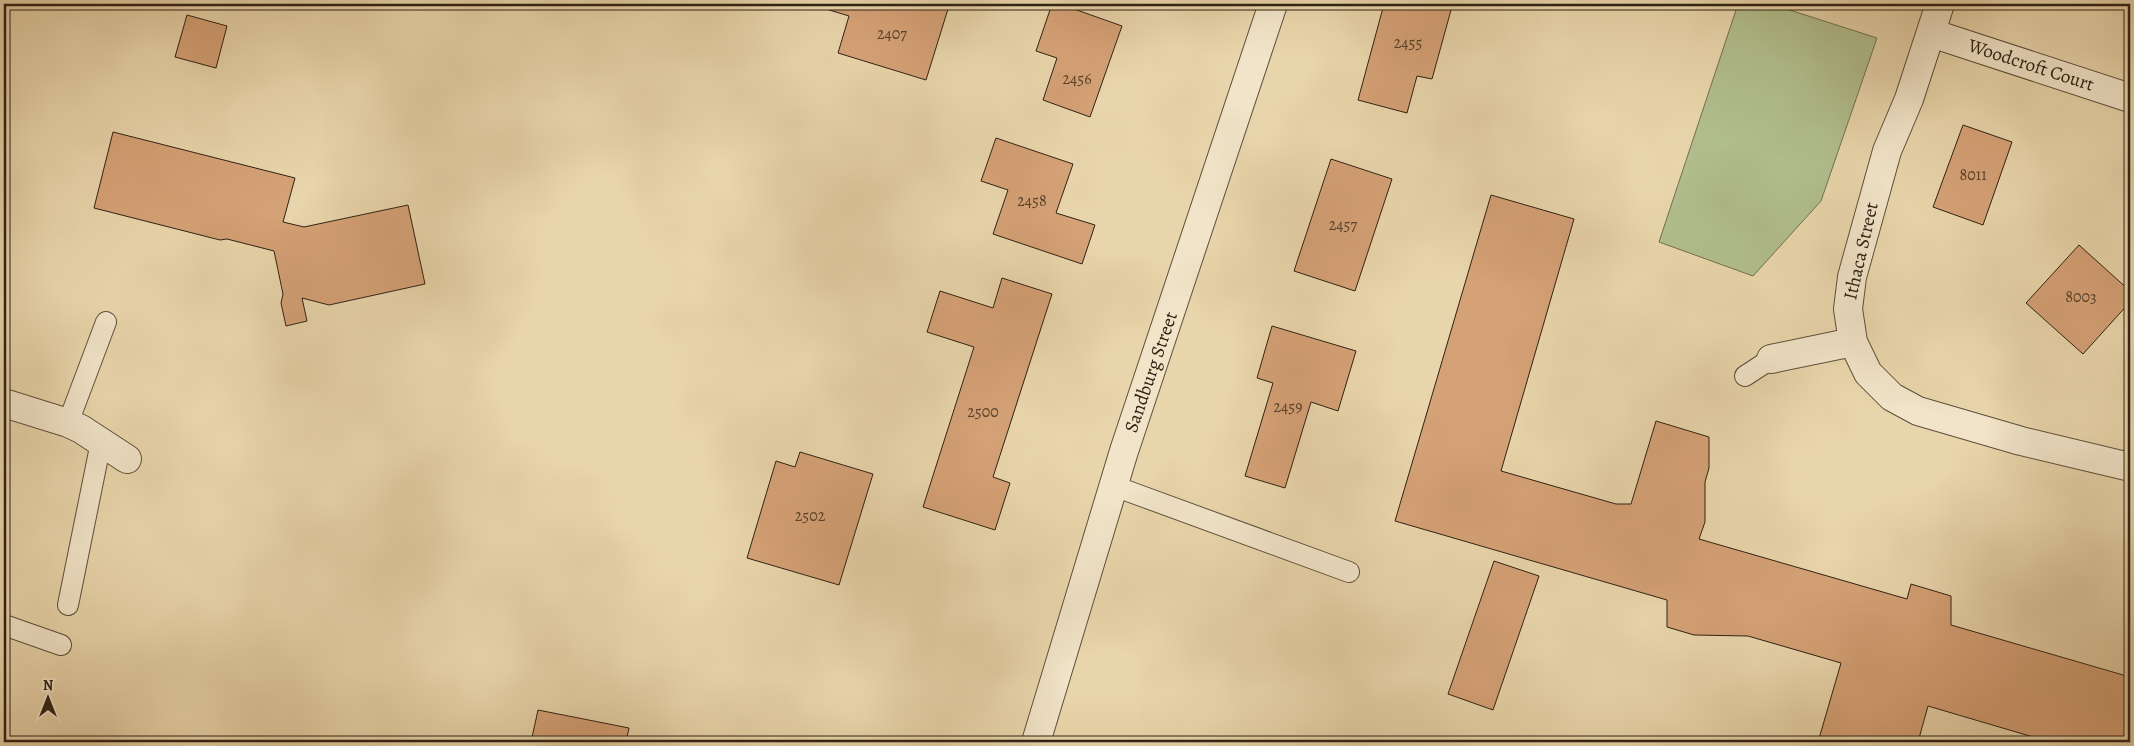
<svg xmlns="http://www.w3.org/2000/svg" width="2134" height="746" font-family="Alegreya,serif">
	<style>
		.green { fill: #b1be8d; stroke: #707050 }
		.building { fill: #d5a176; stroke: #2e2214 }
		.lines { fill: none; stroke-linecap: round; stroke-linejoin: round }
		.service-casing { stroke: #5d4f3a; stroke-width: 22 }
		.minor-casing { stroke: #5d4f3a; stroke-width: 30 }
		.service { stroke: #f1e4c8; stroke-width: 20 }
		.minor { stroke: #f1e4c8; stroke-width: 28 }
		.labels { text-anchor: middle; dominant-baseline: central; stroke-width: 4.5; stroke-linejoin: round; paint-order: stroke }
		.number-label { font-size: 16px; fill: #58422c }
		.street-label { font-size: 19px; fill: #2e2214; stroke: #f1e4c8 }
	</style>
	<rect width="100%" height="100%" fill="#e9d5ab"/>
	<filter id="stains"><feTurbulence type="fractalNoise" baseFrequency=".004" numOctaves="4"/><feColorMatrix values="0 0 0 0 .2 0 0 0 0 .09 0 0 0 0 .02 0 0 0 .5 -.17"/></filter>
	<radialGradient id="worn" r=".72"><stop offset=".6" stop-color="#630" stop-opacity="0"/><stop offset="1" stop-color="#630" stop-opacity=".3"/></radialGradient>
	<path class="green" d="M1738,4H1771L1877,38L1821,201L1753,276L1659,242Z"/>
	<path class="building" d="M827,4H933L948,9L926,80L838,53L849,16L826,9Z
		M1052,4H1060L1122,26L1090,117L1043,100L1057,58L1036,51Z
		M1384,4H1427L1451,10L1432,79L1417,76L1407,113L1358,100Z
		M187,15L227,26L216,68L175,57Z
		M1963,125L2012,142L1983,225L1933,207Z
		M113,132L295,178L283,222L304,227L408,205L425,284L329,305L302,298L307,321L286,326L281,303L283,294L274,251L227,239L220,240L94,208Z
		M996,138L1073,164L1056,213L1095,225L1082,264L993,234L1008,190L981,181Z
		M1331,159L1392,179L1355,291L1294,271Z
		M1491,195L1574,219L1501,471L1616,504H1631L1656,421L1709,437V468L1705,482V522L1699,539L1907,599L1911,584L1951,596V625L2130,677V742H2050L1928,706L1918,742H1818L1841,663L1748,636L1694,635L1667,627V600L1395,521Z
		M2079,245L2130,291V302L2083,354L2026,303Z
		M1002,278L1052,294L993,477L1010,483L995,530L923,507L974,347L927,332L940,291L993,308Z
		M1272,326L1356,351L1338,411L1311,402L1285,488L1245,476L1273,383L1257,378Z
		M800,452L873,474L839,585L747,558L776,461L795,467Z
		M1494,561L1539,576L1493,710L1448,694Z
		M538,710L629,728L626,742H531Z"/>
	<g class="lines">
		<defs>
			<path id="service" d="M1745,376L1771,359
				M68,423L106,322
				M1114,486L1349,572
				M68,605L101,442
				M4,625L61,645"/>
			<path id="minor" d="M1940,4L1909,99L1887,151L1852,277L1848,309L1853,342L1868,373L1892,397L1918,411L2021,441L2130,467
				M1931,33L2130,98
				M1771,359L1853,342
				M4,403L68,423L81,429L127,459
				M1036,742L1124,451L1273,4"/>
		</defs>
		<use href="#service" class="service-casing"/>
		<use href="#minor" class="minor-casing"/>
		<use href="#service" class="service"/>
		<use href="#minor" class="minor"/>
	</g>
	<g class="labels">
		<g class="number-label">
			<text x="892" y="34">2407</text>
			<text x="1408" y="43">2455</text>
			<text x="1077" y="79">2456</text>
			<text x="1973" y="175">8011</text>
			<text x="1032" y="201">2458</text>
			<text x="1343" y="225">2457</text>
			<text x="2081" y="297">8003</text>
			<text x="1288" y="407">2459</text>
			<text x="983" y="412">2500</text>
			<text x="810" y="516">2502</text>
		</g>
		<g class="street-label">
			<text transform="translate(2031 65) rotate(18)">Woodcroft Court</text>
			<text transform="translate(1861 251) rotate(-77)">Ithaca Street</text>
			<text transform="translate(1151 372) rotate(-71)">Sandburg Street</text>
		</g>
	</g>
	<rect width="2134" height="746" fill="none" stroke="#e9d5ab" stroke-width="20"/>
	<rect x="5" y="5" width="2124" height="736" fill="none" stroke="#2e2214" stroke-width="2.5"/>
	<rect x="10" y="10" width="2114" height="726" fill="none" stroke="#2e2214"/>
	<g transform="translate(48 698)" stroke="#f1e4c8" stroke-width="4" paint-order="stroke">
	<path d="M0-4L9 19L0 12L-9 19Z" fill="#2e2214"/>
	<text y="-8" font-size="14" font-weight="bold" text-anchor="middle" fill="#2e2214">N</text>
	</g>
	<rect width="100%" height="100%" filter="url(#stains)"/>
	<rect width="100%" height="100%" fill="url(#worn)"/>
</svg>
